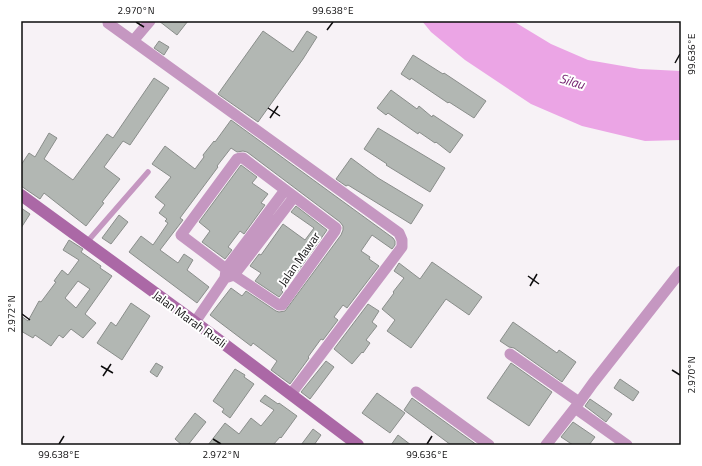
<svg xmlns="http://www.w3.org/2000/svg" width="702" height="466" font-family="'Titillium Web',sans-serif">
	<style>
		.water { fill: #eba5e5 }
		.building { fill: #b2b7b3; stroke: #8a8e8b; fill-rule: evenodd }
		.lines { fill: none; stroke-linecap: round; stroke-linejoin: round }
		.lane { stroke: #c597c1; stroke-width: 5.5 }
		.street { stroke: #c597c1; stroke-width: 11 }
		.secondary { stroke: #ab68a6; stroke-width: 12 }
		.ticks { fill: none; stroke: #0d0c0d; stroke-width: 1.5 }
		.labels { text-anchor: middle; dominant-baseline: central; stroke-width: 4; stroke-linejoin: round; paint-order: stroke }
		.street-label { font-size: 12px; fill: #0d0c0d; stroke: #fff }
		.water-label { font-size: 13px; font-style: italic; fill: #752471; stroke: #fff }
		.neatline { fill: none; stroke: #0d0c0d; stroke-width: 1.5 }
		.ticks-label { font-size: 10px; text-anchor: middle; fill: #0d0c0d }
	</style>
	<rect width="100%" height="100%" fill="#f7f2f6"/>
	<path class="water" d="M422,21H513L551,44L588,60L640,69L681,71V140L645,141L582,126L531,104L465,60L431,32Z"/>
	<path class="building" d="M159,21H188L177,35Z
		M263,31L293,52L307,31L317,37L303,59L258,122L218,94Z
		M159,41L169,47L164,55L154,48Z
		M413,55L443,74L444,73L486,101L474,118L449,102L448,103L411,78L410,80L401,74Z
		M154,78L169,88L130,145L123,141L104,167L120,179L102,202L104,203L86,226L44,193L40,199L21,186V165L29,153L35,157L49,133L57,138L44,159L73,180L107,134L113,138Z
		M391,90L417,109L419,106L432,117L433,115L463,135L450,153L436,142L435,143L419,132L418,134L388,113L386,115L377,108Z
		M231,120L393,238L395,241V245L392,249L372,235L361,251L370,257L369,259L379,266L347,308L343,305L334,317L338,320L323,340L321,339L308,357L309,358L290,384L271,370L277,361L253,343L251,346L210,315L231,288L242,296L246,291L276,311L279,312L285,311L341,235L343,230V226L340,222L247,152L243,151L237,152L231,148L217,166L218,167L180,218L183,220L160,250L178,263L184,254L193,260L187,270L209,287L197,303L129,252L141,236L153,245L168,223L165,221L167,219L159,213L165,205L155,197L171,177L152,164L165,146L195,169L204,157L203,155L214,141L215,142Z
		M378,128L445,168L430,192L386,165L387,164L364,149Z
		M351,158L378,178L423,205L411,224L348,185L346,186L336,179Z
		M241,165L257,177L252,183L268,194L261,203L265,205L244,234L240,231L228,247L232,250L225,259L202,242L210,231L199,222Z
		M296,206L327,230L296,274L294,273L281,290L283,292L279,297L255,281L261,273L250,266L259,254L261,255L283,224L305,240L314,228L291,212Z
		M21,208L30,214L21,228Z
		M119,215L128,222L111,244L102,238Z
		M69,240L83,249L81,252L101,266L100,268L112,276L85,314L96,323L83,338L71,329L63,338L59,335L51,346L35,335L33,338L21,331V316L28,321L39,301L41,302L56,282L54,281L62,270L68,275L79,260L63,250ZM78,281L90,289L76,308L65,298Z
		M432,262L482,297L469,315L446,299L411,348L387,331L395,320L382,309L394,293L393,292L404,278L394,271L399,263L420,279Z
		M131,303L150,316L122,360L97,343L111,322L116,326Z
		M368,304L379,311L372,322L377,326L366,340L370,343L363,353L362,352L352,364L334,349Z
		M513,322L557,353L559,350L576,362L562,382L514,348L509,347L500,341Z
		M326,361L334,367L310,399L301,392Z
		M156,363L163,367L157,377L150,372Z
		M511,363L552,392L529,426L487,398Z
		M235,369L245,375L244,377L254,384L230,418L222,412L224,409L213,401Z
		M620,379L639,392L633,401L614,388Z
		M377,393L405,413L390,433L362,413Z
		M265,395L278,404L279,403L297,416L281,438L280,437L273,445H208L225,423L239,434L251,418L261,426L274,410L260,401Z
		M412,398L477,445H451L404,410Z
		M590,399L612,414L606,422L585,406Z
		M195,413L206,422L188,445H182L175,439Z
		M573,422L595,437L589,445H573L561,437Z
		M313,429L321,435L314,445H301Z
		M398,435L411,445H391Z"/>
	<g class="lines">
		<path class="lane" d="M87,242L148,172"/>
		<path class="street" d="M108,21V23L133,41
			M150,21L133,41L399,233L402,240V247L291,394
			M240,158H243L336,228L335,231L282,305H279L234,275L181,235L237,159Z
			M228,277L234,275L294,197
			M195,322L225,278L226,269L285,190
			M510,354L579,402
			M416,392L489,445
			M575,408L627,445
			M546,445L575,408L593,383L681,271"/>
		<path class="secondary" d="M21,195L195,322L358,445"/>
	</g>
	<path class="ticks" d="M136,22L144,27M327,30L333,22M675,63L680,54M268,108L280,116M270,118L278,106M528,276L539,284M530,286L537,274M22,314L30,320M101,366L113,373M672,370L680,375M103,376L111,364M213,439L221,444M59,444L64,436M427,444L432,436"/>
	<g class="labels">
		<g class="street-label">
			<text transform="translate(299 259) rotate(-55)">Jalan Mawar</text>
			<text transform="translate(190 319) rotate(36)">Jalan Marah Rusli</text>
		</g>
		<g class="water-label">
			<text transform="translate(572 81) rotate(16)">Silau</text>
		</g>
	</g>
	<rect width="702" height="466" fill="none" stroke="#ffffff" stroke-width="44"/>
	<rect x="22" y="22" width="658" height="422" class="neatline"/>
	<g class="ticks-label">
		<text x="136" y="14">2.970°N</text>
		<text x="333" y="14">99.638°E</text>
		<text transform="translate(691 54) rotate(-90)" y="4">99.636°E</text>
		<text transform="translate(11 314) rotate(-90)" y="4">2.972°N</text>
		<text transform="translate(691 375) rotate(-90)" y="4">2.970°N</text>
		<text x="59" y="458">99.638°E</text>
		<text x="221" y="458">2.972°N</text>
		<text x="427" y="458">99.636°E</text>
	</g>
</svg>
